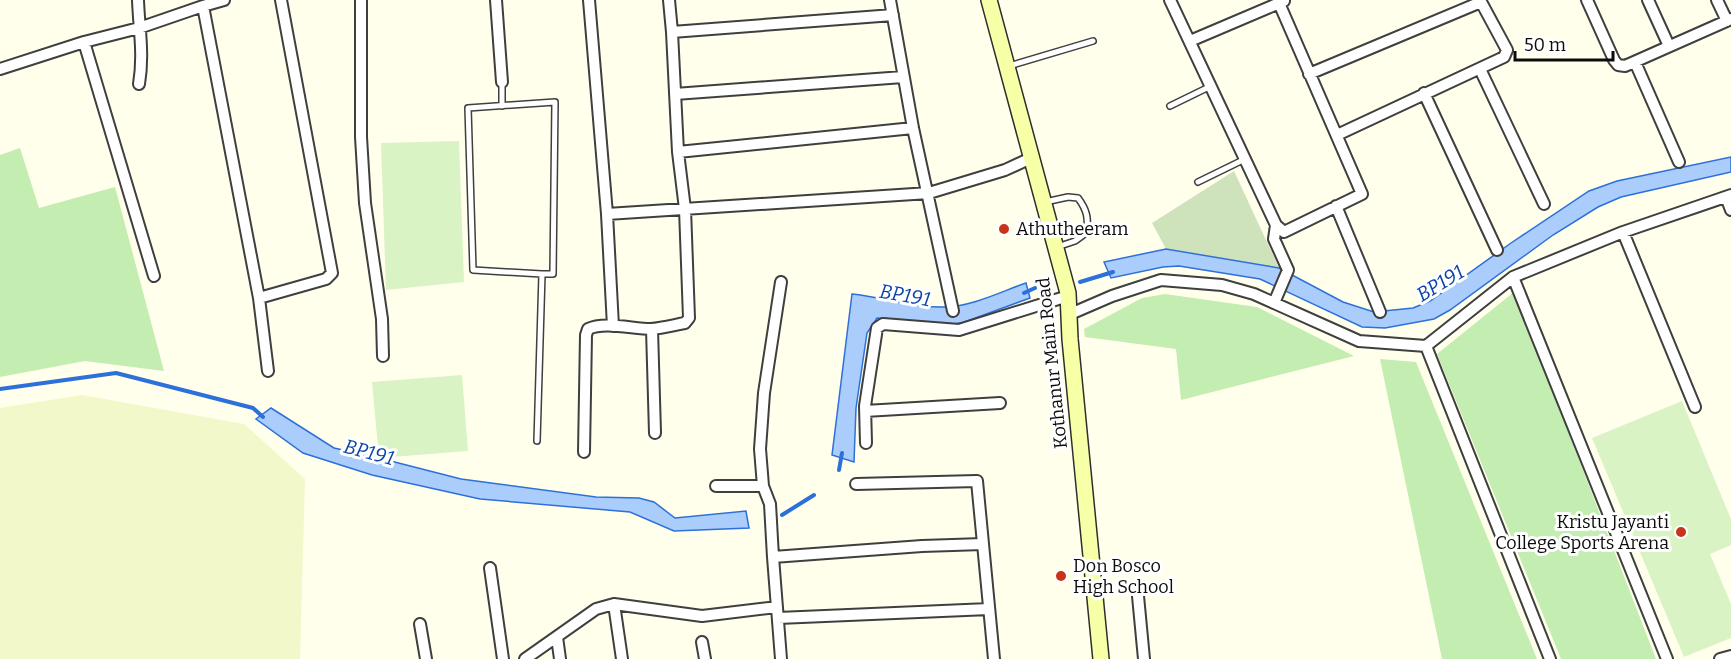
<svg xmlns="http://www.w3.org/2000/svg" width="1731" height="659" font-family="Bitter,serif">
	<style>
		.farmland { fill: #f2f8c9 }
		.green { fill: #c4edb2 }
		.cemetery { fill: #cee3bb }
		.pitch { fill: #daf3c5 }
		.water { fill: #abcdfc; stroke: #2c70d9; stroke-width: 1.5 }
		.lines { fill: none; stroke-linecap: round; stroke-linejoin: round }
		.stream { stroke: #2c70d9; stroke-width: 4 }
		.service-casing { stroke: #3f3f3f; stroke-width: 8 }
		.minor-casing { stroke: #3f3f3f; stroke-width: 14 }
		.secondary-casing { stroke: #2e2e2e; stroke-width: 18 }
		.service { stroke: #fff; stroke-width: 5 }
		.minor { stroke: #fff; stroke-width: 10 }
		.secondary { stroke: #f7ffa7; stroke-width: 15 }
		.poi-dot { fill: #c83419; stroke: #fff; stroke-width: 2 }
		.labels { text-anchor: middle; dominant-baseline: central; stroke-width: 6; stroke-linejoin: round; paint-order: stroke }
		.poi-label { font-size: 18px; fill: #0c0c0c; stroke: #fff; text-anchor: start }
		.street-label { font-size: 18px; fill: #0c0c0c; stroke: #fff }
		.water-label { font-size: 20px; font-style: italic; fill: #0b43a9; stroke: #fff }
	</style>
	<rect width="100%" height="100%" fill="#ffffec"/>
	<path class="farmland" d="M82,395L244,424L305,479L300,659H0V408Z"/>
	<path class="green" d="M20,148L39,208L115,187L164,371L85,361L0,377V155Z
		M1514,292L1656,659H1561L1437,354Z
		M1165,294L1257,307L1354,356L1181,400L1176,349L1085,337L1084,329L1142,298Z
		M1380,359L1416,362L1537,659H1442Z"/>
	<path class="cemetery" d="M1234,171L1279,268L1166,249L1152,223Z"/>
	<path class="pitch" d="M459,141L464,282L386,290L381,143Z
		M462,375L468,451L379,458L372,382Z
		M1682,401L1731,519V545L1710,554L1731,604V638L1684,657L1592,438Z"/>
	<path class="water" d="M1731,157V172L1621,197L1598,207L1553,235L1450,310L1434,319L1385,328L1362,327L1260,279L1179,266L1163,267L1111,278L1104,262L1166,249L1279,268L1343,302L1374,312L1413,308L1430,301L1511,243L1589,191L1617,181Z
		M1026,283L1030,298L962,323L952,324L877,318L867,333L856,408L854,462L832,455L852,294C883,297 914,308 945,307C973,306 1000,292 1026,283Z
		M271,408L334,448L379,458L461,479L596,497L639,498L654,502L675,518L746,511L749,528L674,531L630,512L480,499L372,475L303,453L256,419Z"/>
	<g class="lines">
		<path class="stream" d="M1080,282L1113,272
			M1024,293L1035,288
			M0,389L116,373L253,408L263,417
			M839,470L842,453
			M782,515L814,495"/>
		<defs>
			<path id="service" d="M1009,66L1093,41
				M502,106V82
				M1170,106L1211,86
				M1198,182L1245,159
				M1045,202L1068,197L1078,198C1087,210 1089,219 1086,233L1075,241L1057,247
				M537,441L542,274H553L555,102L468,108L473,270L542,274"/>
			<path id="minor" d="M138,0C139,28 144,55 139,84
				M361,0V137L365,203L382,319L383,356
				M496,0L502,82
				M589,0L607,214L929,193L1005,170L1031,158
				M669,0L672,32L893,15
				M890,0L913,128L953,311
				M1170,0L1276,225L1284,232L1362,194L1279,3
				M1587,0L1614,60L1618,65L1625,66L1731,19
				M1648,0L1669,46
				M1717,0L1727,21
				M203,6L224,0
				M1190,41L1284,1
				M84,42L154,276
				M1635,62L1679,162
				M0,69L84,42L139,28L203,6L259,298L268,371
				M1480,69L1544,204
				M1309,74L1481,2
				M1424,93L1497,250
				M675,94L903,77
				M1337,135L1504,57L1507,50L1480,0
				M678,152L913,128
				M1726,197L1731,210
				M1336,206L1380,312
				M607,214L613,326
				M1623,232L1695,407
				M1513,277L1667,659
				M781,282L764,393L760,449L763,486L770,504L773,557L781,659
				M259,298L326,279L332,273L281,0
				M1274,303L1288,270L1274,239L1276,225
				M1068,315L1112,296L1161,280L1222,285L1254,294L1359,341L1426,346L1513,277L1623,232L1731,195
				M652,329L655,433
				M1426,346L1550,659
				M865,411L1000,403
				M866,443L865,406L877,328L883,324L959,330L1068,296
				M584,452L586,335L588,329C604,321 633,329 651,329C662,328 674,325 685,323L689,318L685,209L678,152L672,32
				M856,484L977,481L994,659
				M716,486H763
				M773,557L922,546L983,544
				M490,568L503,659
				M1138,596L1144,659
				M614,604L622,659
				M778,618L989,609
				M420,624L426,659
				M557,637L560,659
				M702,642L705,659
				M525,659L596,609L614,604L702,616L777,607
				M1720,659L1731,656"/>
			<path id="secondary" d="M989,0L1068,293L1070,339L1101,659"/>
		</defs>
		<use href="#service" class="service-casing"/>
		<use href="#minor" class="minor-casing"/>
		<use href="#secondary" class="secondary-casing"/>
		<use href="#service" class="service"/>
		<use href="#minor" class="minor"/>
		<use href="#secondary" class="secondary"/>
	</g>
	<g class="poi-dot">
		<circle cx="1004" cy="229" r="6"/>
		<circle cx="1681" cy="532" r="6"/>
		<circle cx="1061" cy="576" r="6"/>
	</g>
	<g class="labels">
		<g class="poi-label">
			<text x="1016" y="229">Athutheeram</text>
			<text x="1669" y="522" text-anchor="end">Kristu Jayanti<tspan x="1669" dy="21">College Sports Arena</tspan></text>
			<text x="1073" y="566">Don Bosco<tspan x="1073" dy="21">High School</tspan></text>
		</g>
		<g class="street-label">
			<text transform="translate(1052 363) rotate(-96)">Kothanur Main Road</text>
		</g>
		<g class="water-label">
			<text transform="translate(1440 283) rotate(-31)">BP191</text>
			<text transform="translate(905 295) rotate(10)">BP191</text>
			<text transform="translate(369 452) rotate(15)">BP191</text>
		</g>
	</g>
	<path d="M1515 51v9h98v-9" fill="none" stroke="#0c0c0c" stroke-width="3"/>
	<text x="1524" y="51" font-size="18" fill="#0c0c0c" stroke="#ffffff" stroke-width="4.5" paint-order="stroke">50 m</text>
</svg>
